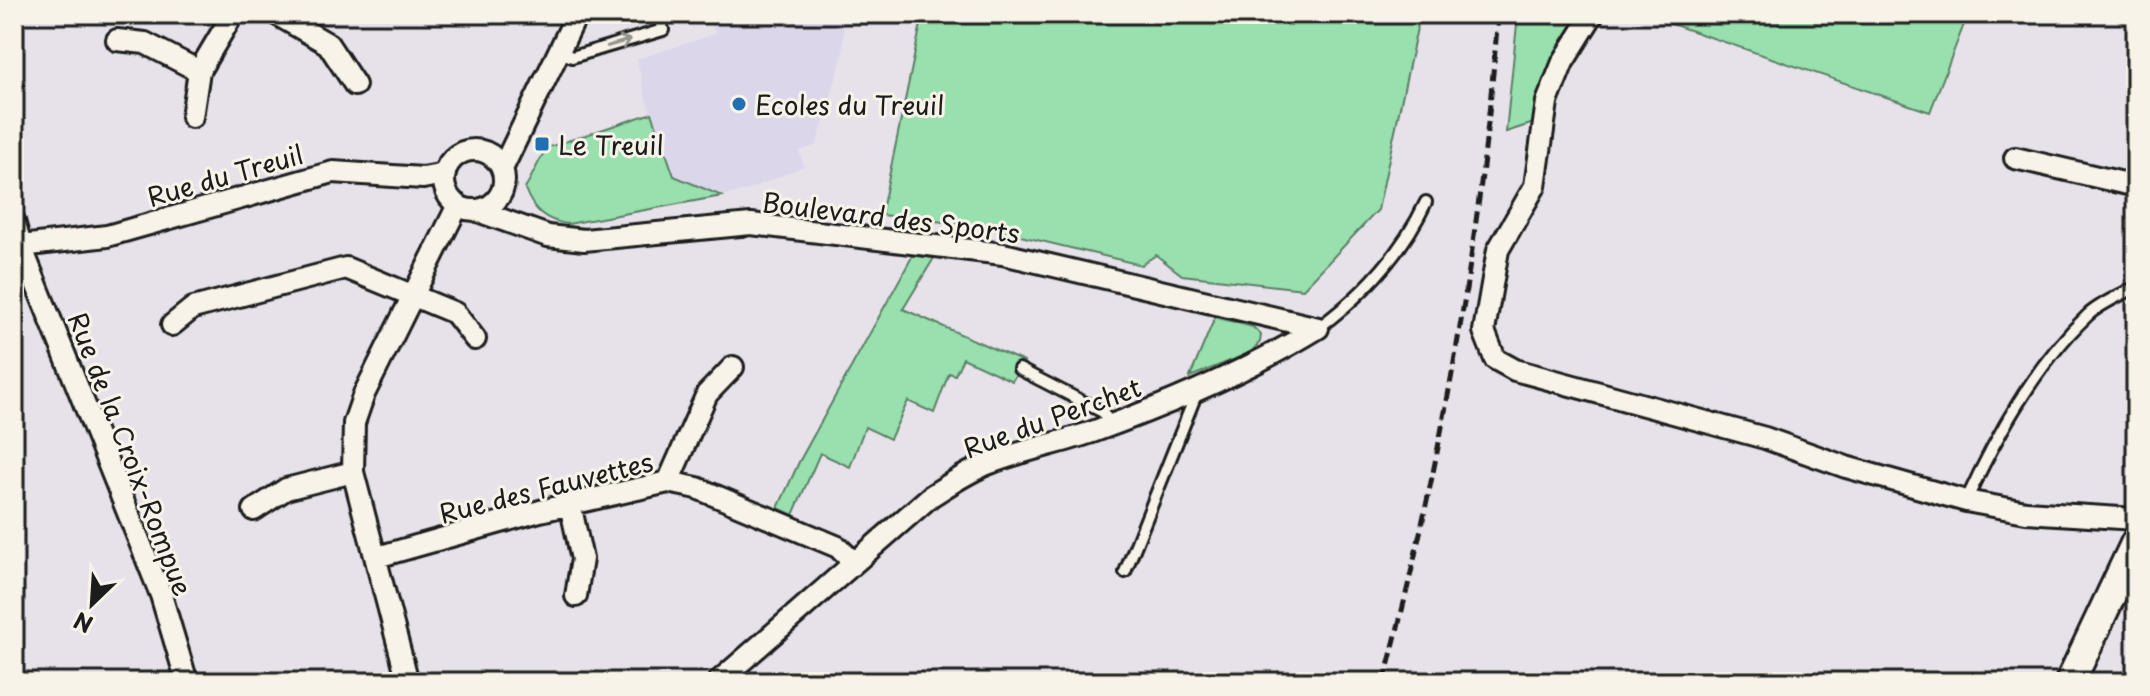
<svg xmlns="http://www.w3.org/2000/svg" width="2150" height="696" font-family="'Playpen Sans',sans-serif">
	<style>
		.built { fill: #dcd6eb }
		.green { fill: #98e0ae; stroke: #5a7e65; stroke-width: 2 }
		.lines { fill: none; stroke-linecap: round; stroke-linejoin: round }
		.lane-casing { stroke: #1c1c1c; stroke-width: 16 }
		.street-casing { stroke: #1c1c1c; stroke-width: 26 }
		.secondary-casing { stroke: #1c1c1c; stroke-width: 34 }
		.lane { stroke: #f7f3e8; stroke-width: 10 }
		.street { stroke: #f7f3e8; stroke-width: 20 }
		.secondary { stroke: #f7f3e8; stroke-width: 28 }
		.rail { stroke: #1c1c1c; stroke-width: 5; stroke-dasharray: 12 6; stroke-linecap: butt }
		.oneway { stroke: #94928c }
		.poi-dot { fill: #1f6fb2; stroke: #f7f3e8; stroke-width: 3 }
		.labels { text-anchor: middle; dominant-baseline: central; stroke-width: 6; stroke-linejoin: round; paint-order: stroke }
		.poi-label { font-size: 26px; fill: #1c1c1c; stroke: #f7f3e8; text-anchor: start }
		.street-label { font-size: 26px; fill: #1c1c1c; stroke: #f7f3e8 }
	</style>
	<rect width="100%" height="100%" fill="#e7e2ea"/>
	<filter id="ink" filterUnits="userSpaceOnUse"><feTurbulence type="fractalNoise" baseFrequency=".0125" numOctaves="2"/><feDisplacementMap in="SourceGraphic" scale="16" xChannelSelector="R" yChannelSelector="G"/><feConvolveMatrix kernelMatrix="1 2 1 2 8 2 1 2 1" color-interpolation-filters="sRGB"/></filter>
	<g filter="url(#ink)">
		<path class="built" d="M709,14H844L843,54L817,145L799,151L804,166L746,191L722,196L674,176L645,96L637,59L715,34Z"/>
		<path class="green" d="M923,14H1420L1378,210L1303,289L1182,275L1156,255L1141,265L979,226L881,215Z
			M1518,14H1585L1543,82L1537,122L1506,132Z
			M1642,14H1968L1930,112Z
			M652,113L674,176L722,196L568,224C545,221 533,210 525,189L546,148Z
			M913,255L934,258L903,309L1024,362L1012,381L963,358L955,375L949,373L934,413L908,401L890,439L865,427L850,467L820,453L793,515L778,508L799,462Z
			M1215,317L1253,327L1261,335L1260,342L1250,353L1190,377Z"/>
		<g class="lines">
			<defs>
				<path id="lane" d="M558,51L572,57L663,30L658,14
					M1318,328C1363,295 1402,253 1426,202
					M1019,369L1103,412L1110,425
					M1966,501C1996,436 2035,365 2088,315C2101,303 2121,295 2136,287
					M1125,572L1197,392"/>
				<path id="street" d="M276,14L328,44L355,85
					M1593,14L1563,62L1547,102L1535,186L1498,250L1484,331L1495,359L1515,370L1765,438L1846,467L1966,501L2026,512L2136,519
					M117,40L145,43L199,71
					M192,117L199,71L233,14
					M444 180a30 30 0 1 1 60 0a30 30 0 1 1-60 0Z
					M2015,158L2136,186
					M502,169L577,14
					M475,210L548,236L584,240L751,224L1003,254L1318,328
					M14,221L21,246L161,595L187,682
					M21,246L107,236L333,172L423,178L445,174
					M172,325L193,308L346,268L455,313L475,339
					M668,482L707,394L733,367
					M570,504L582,559L576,596
					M254,510L286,489L353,472
					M377,557L540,511L668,482L697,488L838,547L854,563
					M408,682L353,472L354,423L364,394L458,205
					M718,682L931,496C950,484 969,471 990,463C1024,450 1061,443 1095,431C1172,403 1248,371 1318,328"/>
				<path id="secondary" d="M2070,682L2136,542"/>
			</defs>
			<use href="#lane" class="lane-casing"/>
			<use href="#street" class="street-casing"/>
			<use href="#secondary" class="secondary-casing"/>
			<use href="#lane" class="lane"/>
			<use href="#street" class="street"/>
			<use href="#secondary" class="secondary"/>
			<path class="rail" d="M1384,682C1441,464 1481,239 1498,14"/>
		</g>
		<defs><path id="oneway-shaft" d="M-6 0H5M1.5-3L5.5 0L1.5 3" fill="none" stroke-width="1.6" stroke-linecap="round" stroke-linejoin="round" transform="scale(2)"/></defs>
		<use class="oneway" href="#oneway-shaft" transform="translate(619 43) rotate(-16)"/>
	</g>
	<g class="poi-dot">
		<circle cx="739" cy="104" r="8"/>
		<rect x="534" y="136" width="16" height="16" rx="4"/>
	</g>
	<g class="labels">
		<g class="poi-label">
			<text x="755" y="104">Ecoles du Treuil</text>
			<text x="558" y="144">Le Treuil</text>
		</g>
		<g class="street-label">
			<text transform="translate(225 175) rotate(-16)">Rue du Treuil</text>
			<text transform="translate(891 217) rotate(7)">Boulevard des Sports</text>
			<text transform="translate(1052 417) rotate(-20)">Rue du Perchet</text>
			<text transform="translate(131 454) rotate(69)">Rue de la Croix-Rompue</text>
			<text transform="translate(546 487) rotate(-14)">Rue des Fauvettes</text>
		</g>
	</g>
	<rect width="2150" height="696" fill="none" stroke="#f7f3e8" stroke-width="48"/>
	<rect x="24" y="24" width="2102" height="648" fill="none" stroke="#1c1c1c" stroke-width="3" filter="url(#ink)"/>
	<g transform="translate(92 604) rotate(205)" stroke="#f7f3e8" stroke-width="6" paint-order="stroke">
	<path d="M0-6L14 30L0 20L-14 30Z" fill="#1c1c1c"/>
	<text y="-12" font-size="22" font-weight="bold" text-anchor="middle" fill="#1c1c1c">N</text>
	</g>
</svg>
